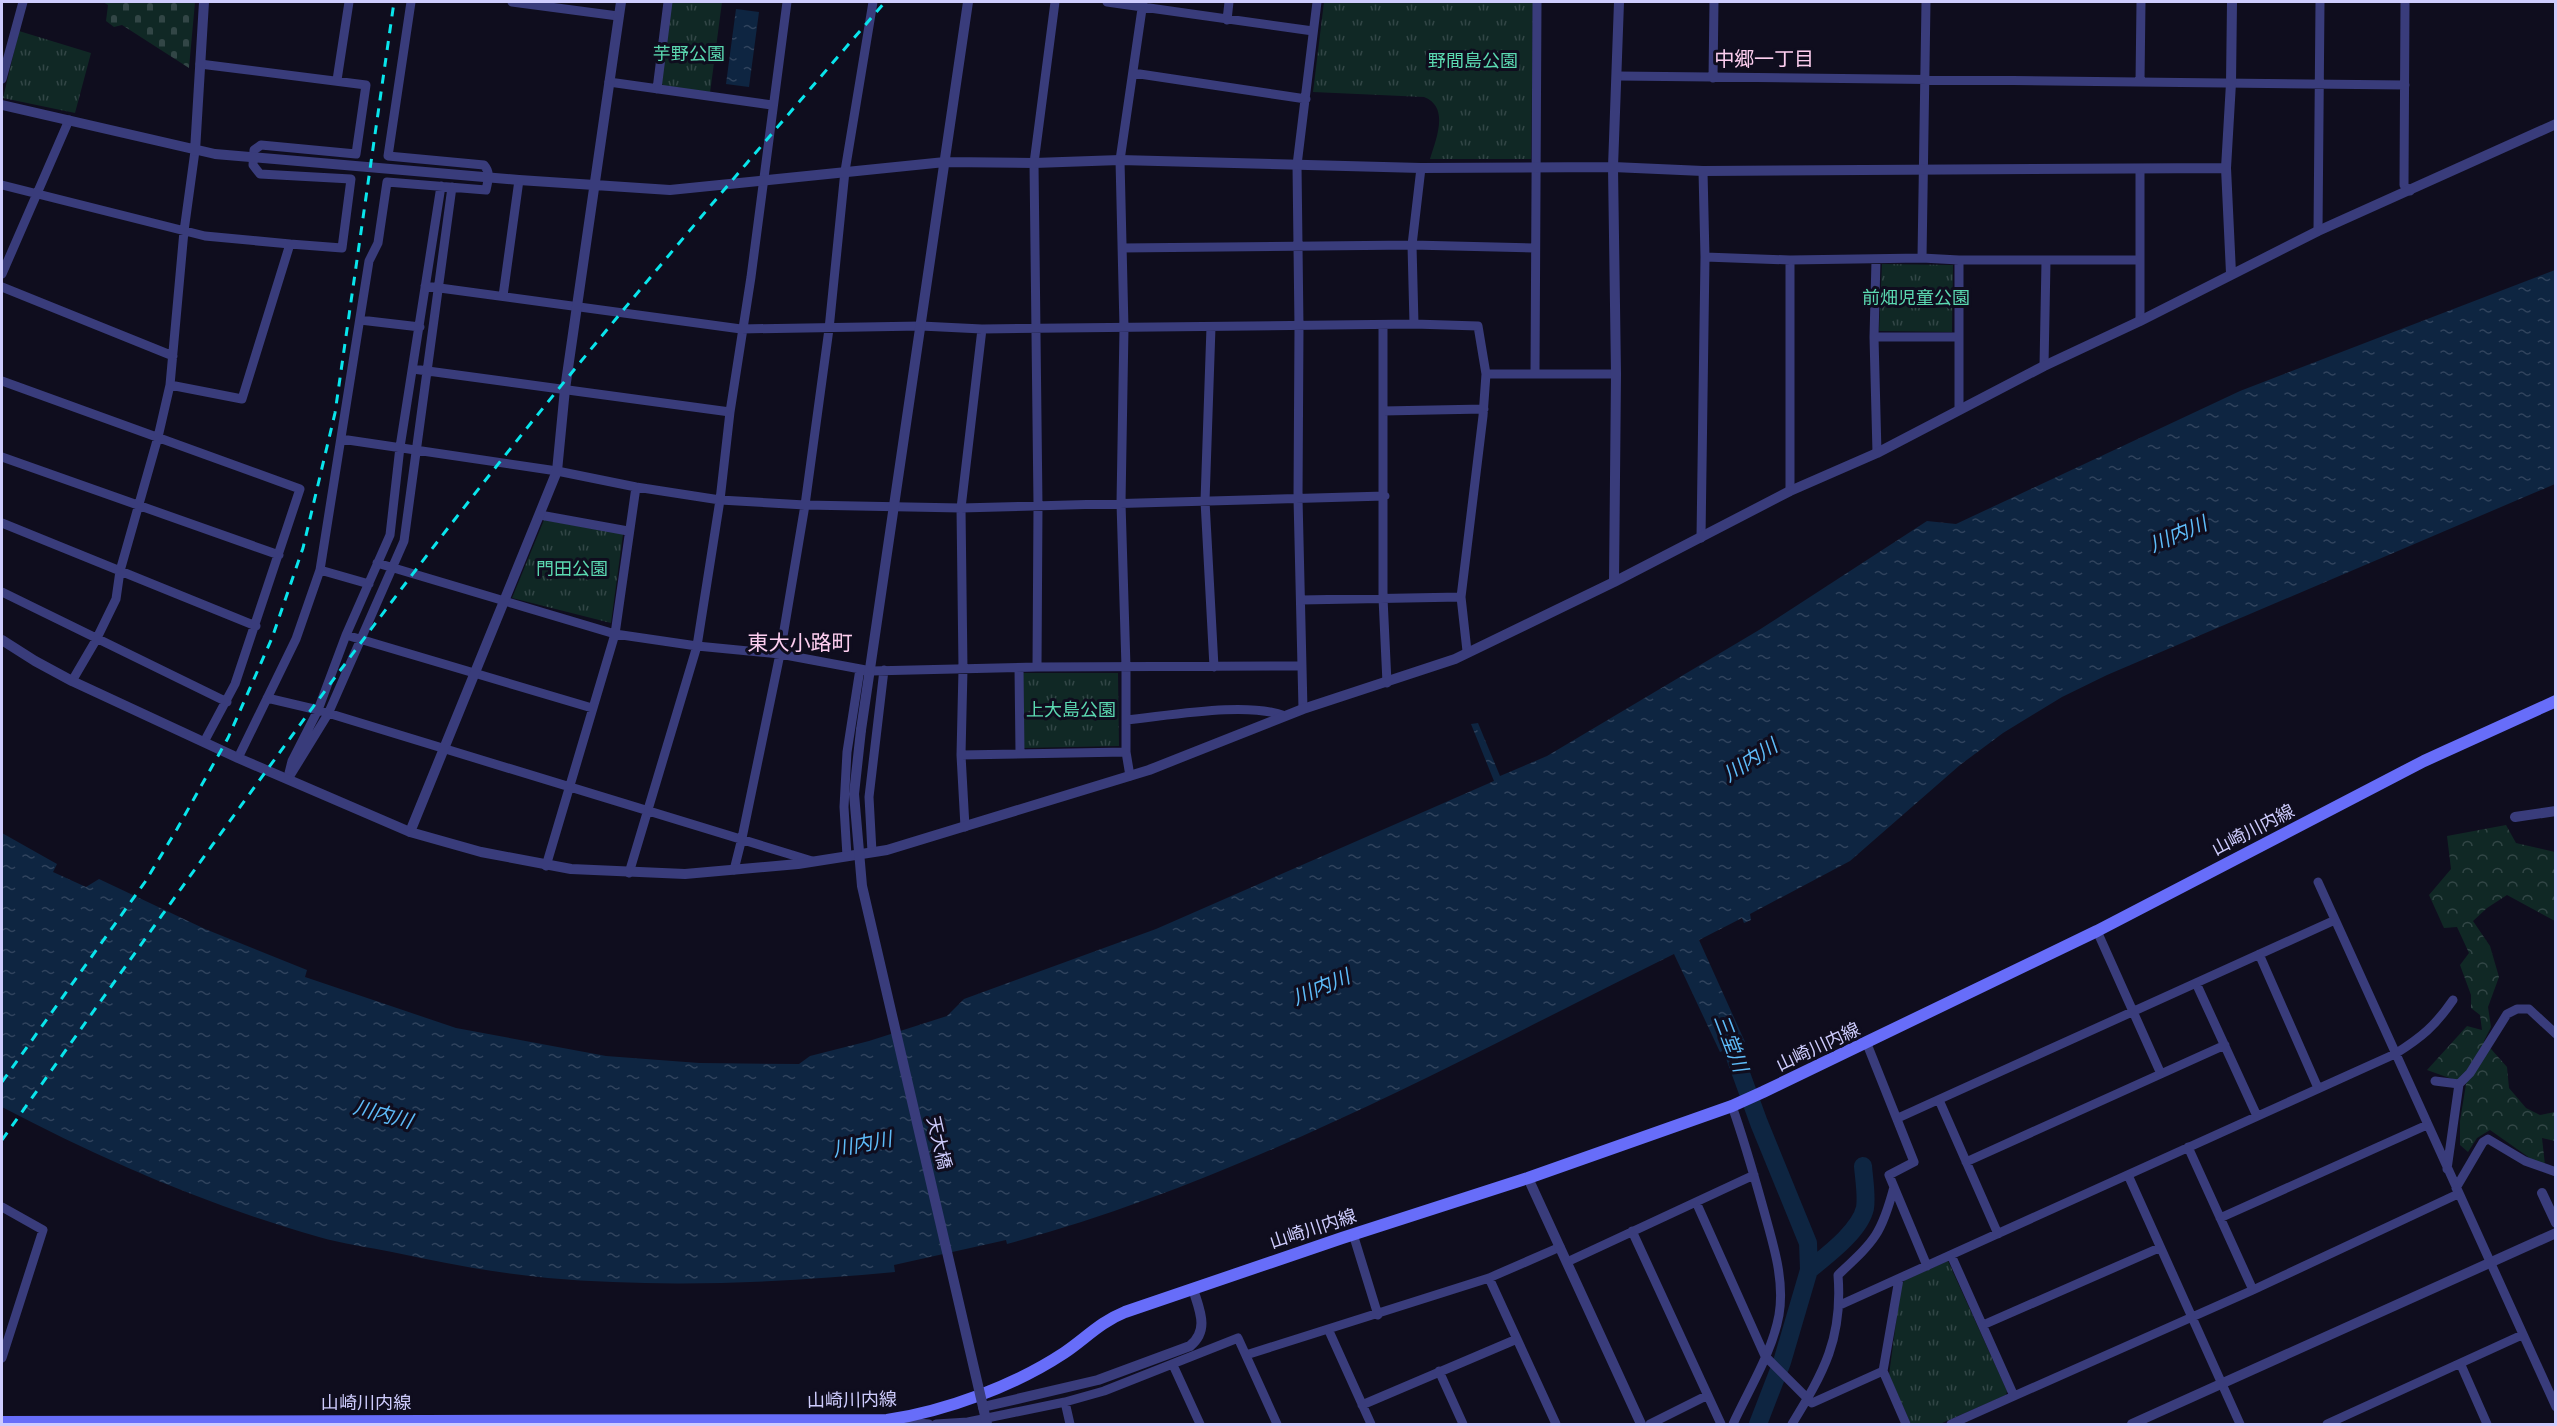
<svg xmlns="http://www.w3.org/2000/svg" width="2557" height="1426" font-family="'DM Sans','Noto Sans JP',sans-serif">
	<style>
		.forest { fill: url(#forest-crowns) }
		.cemetery { fill: url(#cemetery-stones) }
		.park { fill: url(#park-tufts) }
		.water { fill: url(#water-ripples) }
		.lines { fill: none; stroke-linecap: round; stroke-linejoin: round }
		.river { stroke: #0e2541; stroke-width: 18 }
		.minor { stroke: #393c7b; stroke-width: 9 }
		.tertiary { stroke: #393c7b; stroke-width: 10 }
		.secondary { stroke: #676df9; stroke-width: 12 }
		.rail { stroke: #09e5ec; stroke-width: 3; stroke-dasharray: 9 8; stroke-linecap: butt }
		.tertiary-bridge { stroke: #393c7b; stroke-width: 10 }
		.labels { text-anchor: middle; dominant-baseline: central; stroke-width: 6; stroke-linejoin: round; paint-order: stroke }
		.park-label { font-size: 18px; fill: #5bd9b1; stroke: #0f0d1e }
		.street-label { font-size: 18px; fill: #ceccfd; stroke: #0f0d1e }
		.neighbourhood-label { font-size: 20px; fill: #fdceef; stroke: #0f0d1e }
		.water-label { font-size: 20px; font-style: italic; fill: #5ebcf9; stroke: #0f0d1e }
		.quarter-label { font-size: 21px; fill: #fdceef; stroke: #0f0d1e }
	</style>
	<defs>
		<pattern id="forest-crowns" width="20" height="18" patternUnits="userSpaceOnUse" patternTransform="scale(1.5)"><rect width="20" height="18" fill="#102825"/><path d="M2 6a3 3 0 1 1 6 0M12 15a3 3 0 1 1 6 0" fill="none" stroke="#324646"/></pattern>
		<pattern id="cemetery-stones" width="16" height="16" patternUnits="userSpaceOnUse" patternTransform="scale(1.5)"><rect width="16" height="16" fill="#102825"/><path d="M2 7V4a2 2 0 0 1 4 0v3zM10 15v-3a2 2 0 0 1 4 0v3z" fill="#324646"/></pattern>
		<pattern id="park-tufts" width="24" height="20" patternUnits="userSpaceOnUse" patternTransform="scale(1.5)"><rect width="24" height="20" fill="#102825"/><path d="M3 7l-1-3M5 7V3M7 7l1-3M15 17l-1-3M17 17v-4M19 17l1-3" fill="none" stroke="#324646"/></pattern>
		<pattern id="water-ripples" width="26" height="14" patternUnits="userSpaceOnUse" patternTransform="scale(1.5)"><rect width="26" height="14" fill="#0e2541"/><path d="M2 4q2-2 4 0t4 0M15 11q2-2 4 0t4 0" fill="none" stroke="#30435d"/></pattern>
	</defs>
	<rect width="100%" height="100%" fill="#0f0d1e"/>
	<path class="forest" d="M2506,825L2516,843L2555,852V921L2507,895L2487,908L2473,921L2490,946L2499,977L2488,1007L2491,1027L2484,1041L2507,1067L2509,1088L2526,1108L2540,1115L2555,1112V1141L2542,1138L2545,1165L2534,1161L2490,1130L2477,1138L2468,1152L2460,1145V1121L2466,1084L2427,1070L2467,1026L2482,1030L2480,1015L2471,1008V995L2460,965L2469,953L2457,927L2444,928L2429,895L2451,869L2447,836Z"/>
	<path class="cemetery" d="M103,2H195L189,68L122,25L114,27L106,21L108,5Z"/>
	<path class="park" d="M671,2H722L710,93L664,86L660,82Z
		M1324,2H1533L1531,159H1430C1436,139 1450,107 1424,97L1313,92Z
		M19,31L91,53L75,113L3,98Z
		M1882,264L1953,265L1952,332L1879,331Z
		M544,520L623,534L611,623L512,598Z
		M1023,673H1118L1119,746L1024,748Z
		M1948,1261L2007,1391L2006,1395L1940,1424H1911L1889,1375L1901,1285L1905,1280Z"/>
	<path class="water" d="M736,9L759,12L749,87L726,84Z
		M2555,270V484L2107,675L2062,697L2003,733L1960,765L1850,861L1750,914L1751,920L1744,923L1742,918L1699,940L1745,1042L1720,1052L1674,954C1457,1061 1242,1181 1007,1244L1006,1240L894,1265L895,1272C780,1283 663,1288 548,1278C495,1273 443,1263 392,1252C368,1247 343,1244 319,1237C209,1206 103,1160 2,1107V833L57,864L53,872L86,887L99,879L205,929L307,970L305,977L456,1028L606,1056L699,1063L799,1064L810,1056L869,1041L947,1016L964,999L1156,929L1494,781L1471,724L1478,723L1500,776L1547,756L1759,630L1927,521L1956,524L2240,391Z"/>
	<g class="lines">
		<path class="river" d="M1723,1024L1759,1123L1808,1243L1809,1270L1782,1362L1758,1424
			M1809,1270C1826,1256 1860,1231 1865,1208C1867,1196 1864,1179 1863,1166"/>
		<path class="minor" d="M512,2L618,16
			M1107,2L1313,31
			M2405,2L2404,185L2410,191
			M1227,20L1229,2
			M200,64L366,85L356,154L261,145L254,150L253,165L260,174L351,179L342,248L290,244
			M1133,73L1306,99
			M1618,76L2405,85
			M1713,78L1714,2
			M2,79L23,2
			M337,80L349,2
			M609,82L772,105
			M2140,82L2141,2
			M657,89L668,2
			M2140,170V321
			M2,185L205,236L290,244L242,399L170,385
			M2318,231L2320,2
			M1122,248L1412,245L1534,248
			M1705,257L1790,260L1922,258L1959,260H2139
			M1922,258L1926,2
			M1790,260V491
			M1876,260L1874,337L1877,453
			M1959,260V410
			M2,274L69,120
			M425,286L741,329L921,326L982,329L1414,324L1478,326L1486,374L1483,416L1461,597L1467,651
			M2,287L173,356
			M503,296L519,180
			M360,320L420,327
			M1414,324L1412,245L1421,168
			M1383,325V598L1387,683
			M1211,327L1205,501L1214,667
			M1874,337H1958
			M2044,366L2046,261
			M413,369L730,412
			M1535,373L1537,2
			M1486,374H1616
			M2,381L300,489L235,684L204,742
			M1383,411L1484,409
			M341,439L557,471L636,487L720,500L805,505L961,508L1385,496
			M2,457L279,555
			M540,515L628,531
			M2,523L256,626
			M1701,538L1705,257L1703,171
			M377,563L615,634L697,646L780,654L871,671L1037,667L1302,666
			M320,570L369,584
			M2,592L227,702
			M1301,600L1461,597
			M346,635L592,708
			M1037,667L1038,505L1034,163L1055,2
			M1019,668L1020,753
			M72,681L96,640L116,599L120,571L158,437L170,385L184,231L195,151
			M267,698L318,710L812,861
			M1303,709L1298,498L1299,327L1297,165L1317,2
			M1126,720C1168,716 1247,701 1285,716
			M961,755L1126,752
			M238,758L296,639L320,570L369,261L378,243L387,182L486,190C488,180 491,173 484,165L388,156L411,2
			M289,773L292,761L318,710L346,635L390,535L400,447L441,186
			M1130,776L1126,752V667L1121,503L1124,328L1120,160L1143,2
			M288,779L328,714L404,541L452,187
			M965,827L961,755L963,669L961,508L982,329
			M872,852L869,797L884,670
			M847,856L844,807L847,752L860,669
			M546,866L615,634L636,487
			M734,870L742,838L780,654L805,505L829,329L845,171L873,2
			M629,873L697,646L720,500L730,412L751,277L787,2
			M2318,882L2556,1407
			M2097,931L2161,1074
			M2259,954L2318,1088
			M2196,983L2257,1116
			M1867,1044L1914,1162L1889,1175L1927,1266
			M2435,1081L2459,1084L2470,1073L2507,1014L2517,1009H2529L2556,1034
			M1939,1100L1998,1234
			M1732,1106C1744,1140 1754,1175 1764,1211C1773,1244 1785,1280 1779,1315C1772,1353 1749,1389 1733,1424
			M1898,1118L2335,920
			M2188,1147L2253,1290
			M1966,1162L2225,1045
			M2447,1169L2459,1084
			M2128,1175L2240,1424
			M2456,1188L2483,1142L2488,1139L2525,1161L2556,1172
			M1696,1202L1765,1356L1812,1403L1883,1371
			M2,1207L43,1230L2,1358
			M2220,1218L2427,1125
			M1632,1231L1721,1424
			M1353,1234L1378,1315
			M1951,1255L2014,1396
			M1567,1262L1754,1175
			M1489,1278L1556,1424
			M1899,1279L1883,1371L1906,1424
			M1840,1305L2395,1054C2422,1037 2435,1026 2453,1000
			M1983,1325L2159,1248
			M1329,1331L1371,1424
			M1246,1355L1489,1278L1560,1247
			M1173,1365L1200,1424
			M2461,1365L2487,1424
			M1439,1371L1463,1424
			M1065,1402L1070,1424
			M1362,1405L1517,1339
			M897,1421L929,1424
			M936,1424L968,1422
			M968,1424V1422L1065,1402L1104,1391L1238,1338L1277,1424
			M1650,1424L1706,1396
			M1792,1424C1824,1372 1843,1338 1838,1275C1874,1241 1881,1236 1894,1187
			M1951,1424L2253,1290L2458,1194
			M2327,1424L2522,1335"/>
		<path class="tertiary" d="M2,105L215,154L519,180L670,190L945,162L1034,163L1120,160L1421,168L1613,167L1703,171L2226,168
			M195,151L204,2
			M2231,273L2226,168L2231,83L2232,2
			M1614,582L1616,374L1613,167L1619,2
			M2,640L35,661L72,681L238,758L410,832L481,852L571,869L685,874L798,864L887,850L1149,770L1303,709L1455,659L1614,582L1790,491L1877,453L2044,366L2140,321L2318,231L2556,124
			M861,730L968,2
			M2515,817L2556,811
			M410,832L557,471L565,389L621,2
			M1528,1178L1641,1424
			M2542,1193L2556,1223
			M983,1407L1098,1380L1190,1346C1210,1330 1199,1309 1193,1289
			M2132,1424L2556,1233"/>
		<path class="secondary" d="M2,1422L887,1420C946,1411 1014,1386 1064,1353C1085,1339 1100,1322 1125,1312L1342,1238L1528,1178L1732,1106L1763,1092L2097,931L2424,761L2556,701"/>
		<path class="rail" d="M2,1082L145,882L177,829L228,738L272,638L303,548L335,413L394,2
			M2,1140C142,943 281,746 428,554C573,365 729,183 885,2"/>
		<path class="tertiary-bridge" d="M861,730L854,794L862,886L987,1424"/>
	</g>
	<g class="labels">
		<g class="park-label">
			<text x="689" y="54">芋野公園</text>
			<text x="1473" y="61">野間島公園</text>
			<text x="1916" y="298">前畑児童公園</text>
			<text x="572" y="569">門田公園</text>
			<text x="1071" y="710">上大島公園</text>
		</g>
		<g class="street-label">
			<text transform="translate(2253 830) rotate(-27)">山崎川内線</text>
			<text transform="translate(1818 1047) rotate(-25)">山崎川内線</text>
			<text transform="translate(939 1143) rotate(77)">天大橋</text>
			<text transform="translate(1313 1229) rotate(-18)">山崎川内線</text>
			<text transform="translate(852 1400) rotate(-1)">山崎川内線</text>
			<text x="366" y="1403">山崎川内線</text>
		</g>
		<g class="neighbourhood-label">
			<text x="1764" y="59">中郷一丁目</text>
		</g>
		<g class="water-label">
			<text transform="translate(2178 534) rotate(-23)">川内川</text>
			<text transform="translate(1750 760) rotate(-33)">川内川</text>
			<text transform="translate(1321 987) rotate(-23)">川内川</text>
			<text transform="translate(1731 1043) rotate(69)">三堂川</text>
			<text transform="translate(383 1114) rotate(15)">川内川</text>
			<text transform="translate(862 1144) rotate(-11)">川内川</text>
		</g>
		<g class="quarter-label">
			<text x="800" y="643">東大小路町</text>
		</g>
	</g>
	<rect width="2557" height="1426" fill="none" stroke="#ceccfd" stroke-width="6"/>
</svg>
